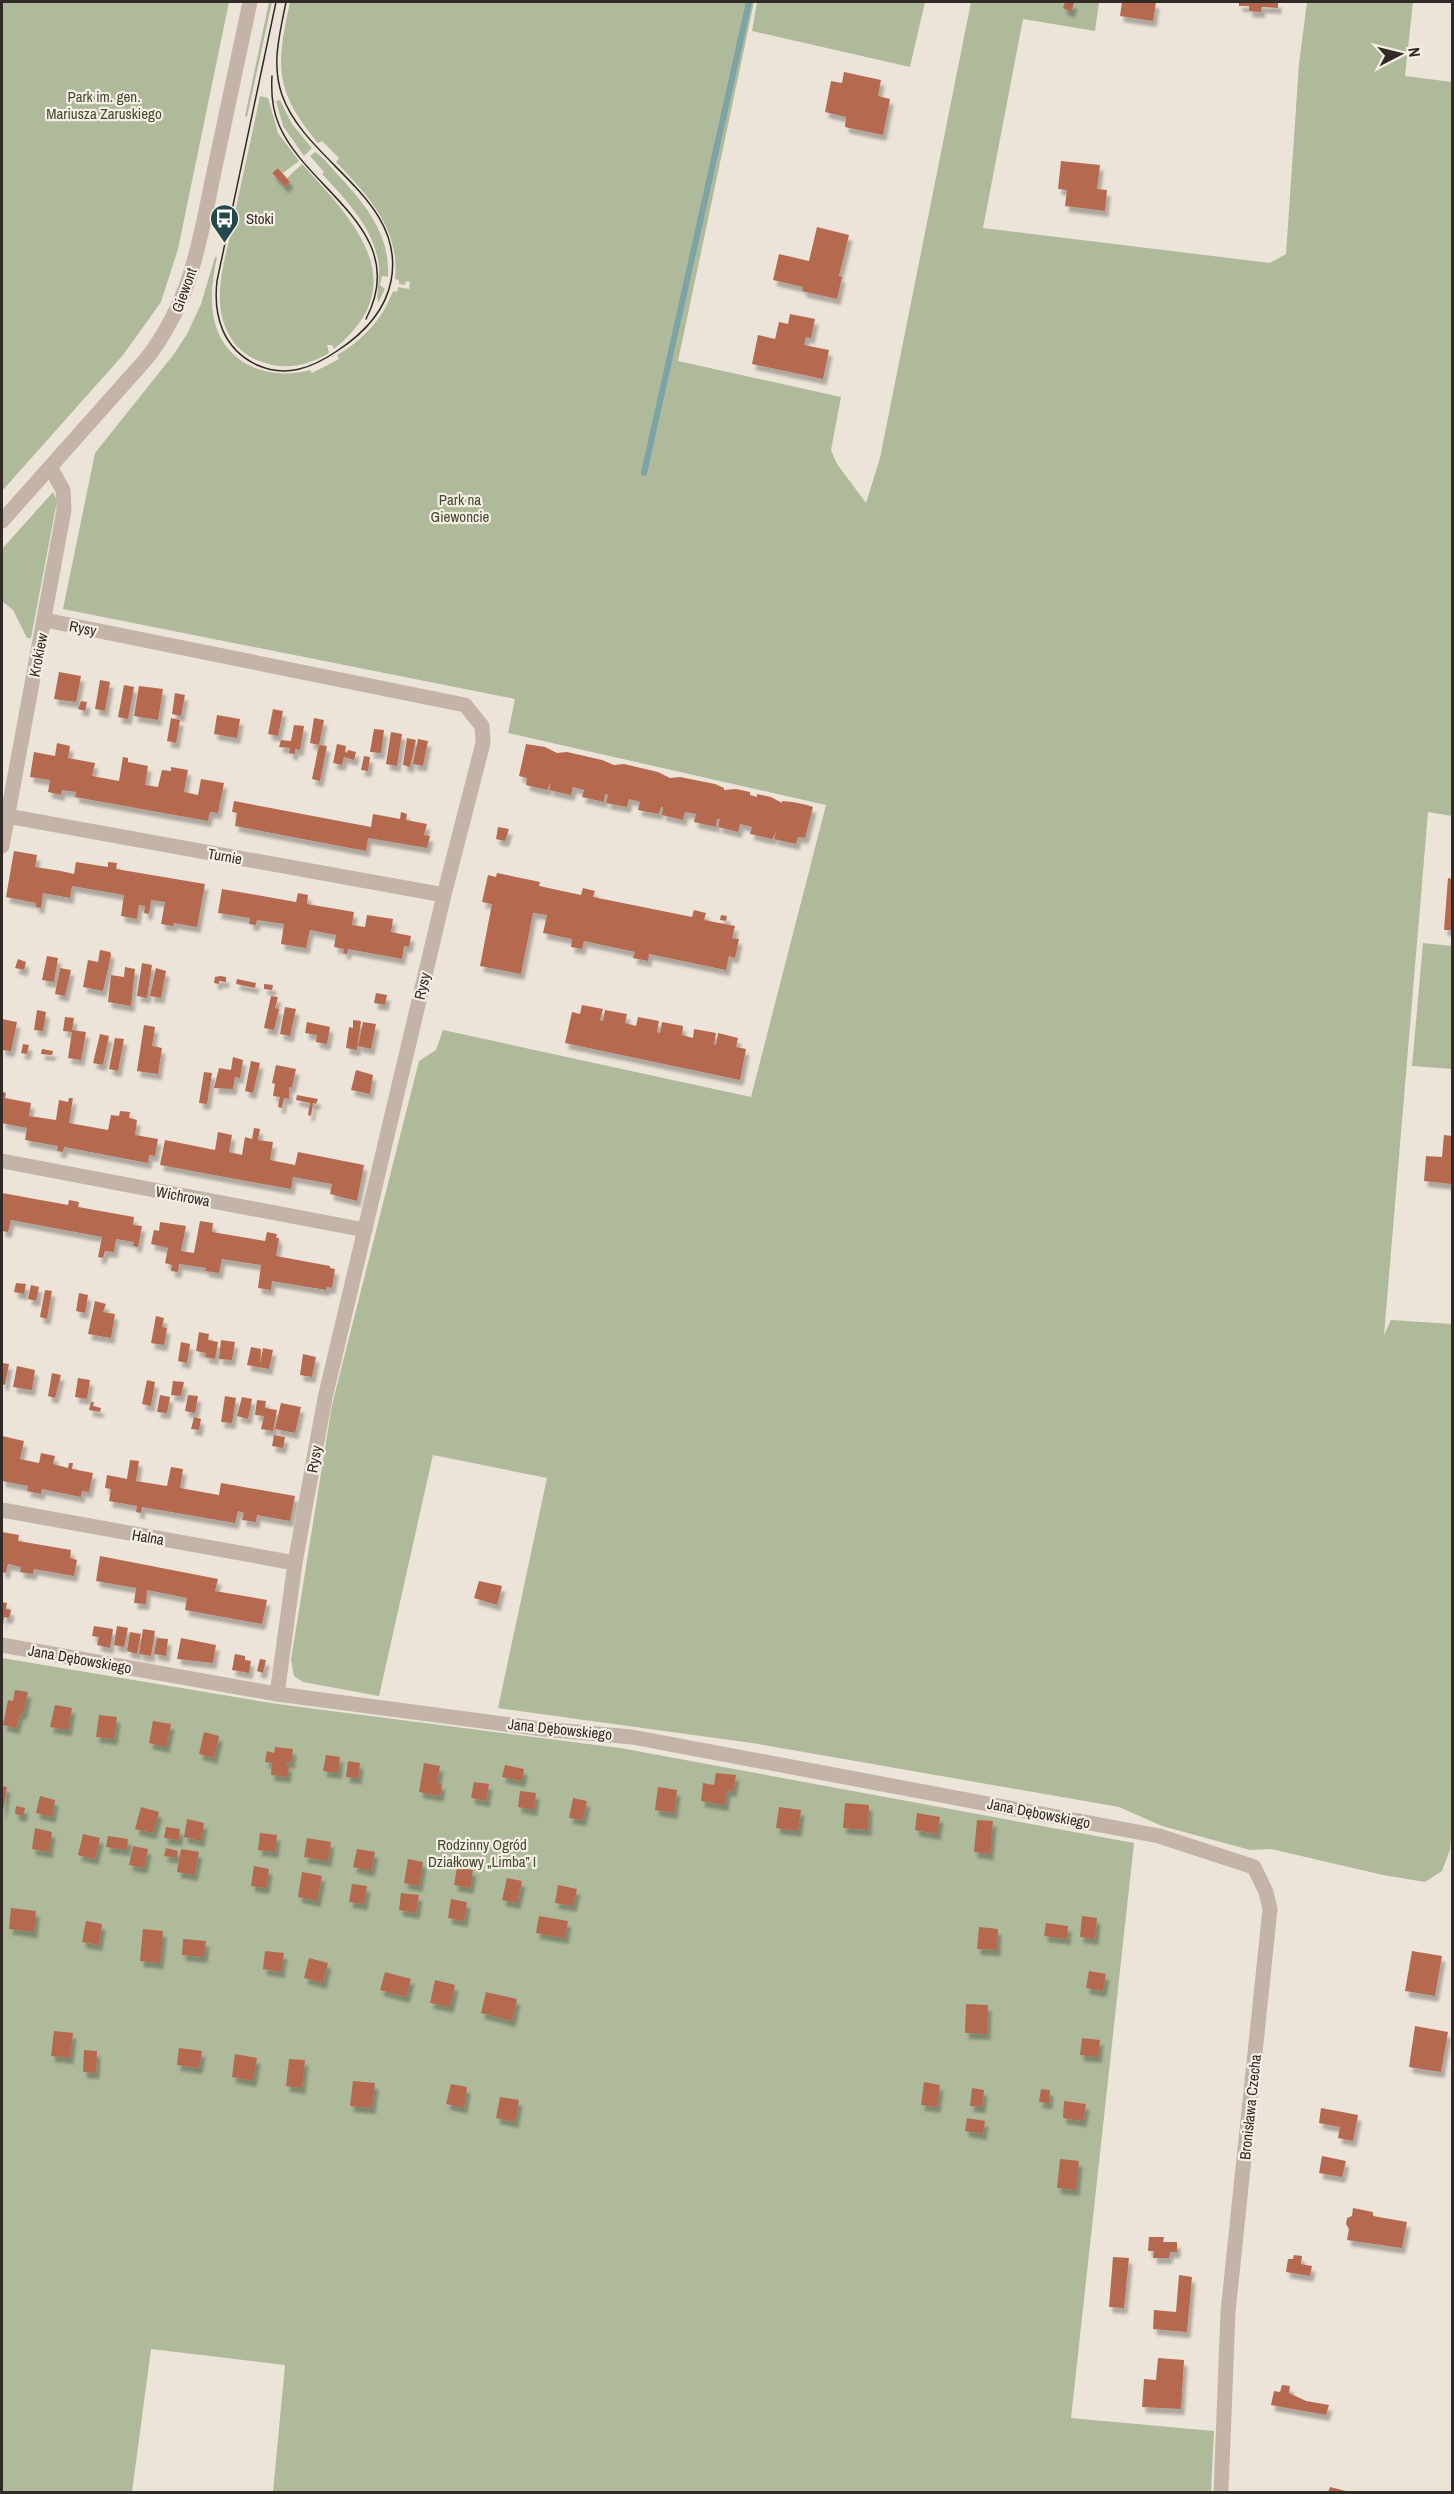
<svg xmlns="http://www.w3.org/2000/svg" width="1454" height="2494" font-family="'Archivo Narrow',sans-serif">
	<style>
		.green { fill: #afba9b }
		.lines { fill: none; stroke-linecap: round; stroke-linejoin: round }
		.stream { stroke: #7ca4a6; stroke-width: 6 }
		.building { fill: #b5694f; filter: url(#shadow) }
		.minor { stroke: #c3b4a7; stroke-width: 15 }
		.tram { stroke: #312a26; stroke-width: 1.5 }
		.labels { text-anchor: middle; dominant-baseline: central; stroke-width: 4.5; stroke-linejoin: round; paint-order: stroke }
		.park-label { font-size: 15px; fill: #404c2e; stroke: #f6eee5 }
		.poi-label { font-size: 15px; fill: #312a26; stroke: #f6eee5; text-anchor: start }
		.street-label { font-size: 15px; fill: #312a26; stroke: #f6eee5 }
	</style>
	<defs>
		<filter id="shadow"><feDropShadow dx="3.5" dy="6" stdDeviation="1.5" flood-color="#0004"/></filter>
	</defs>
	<rect width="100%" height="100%" fill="#ede4d9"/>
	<path class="green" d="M2,2H229L178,249L161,302L123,355L2,491Z
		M269,2H272L247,117L245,116Z
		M290,2H754L678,361L841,397L831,450L837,464L866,503L880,458L971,2H1099L1095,31L1023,19L983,228L1270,263L1286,254L1299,64L1307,2H1413L1405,76L1452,82V816L1428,812L1384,1335L1391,1320L1452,1324V1822L1450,1850L1442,1871L1425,1882L1383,1875L1271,1849L1250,1850L1162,1826L1119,1807L752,1743L498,1708L547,1478L433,1455L379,1696L303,1682L294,1676L291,1660L332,1405L419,1061L436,1050L443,1030L751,1097L826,805L508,733L515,699L63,609L95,453L174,354L187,334L201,304L215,257H217C214,272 211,288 212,303C214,358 261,383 310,370L312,373L339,359L337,355C363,340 382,320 393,291L397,292L398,287L409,289L410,282L406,281L405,285L399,284V280L395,279C400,228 368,196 336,162L339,158L322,141L318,143C274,90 276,67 290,2Z
		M757,2H925L910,67L752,31Z
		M260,96L268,98L278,133L299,161L283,173L278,168L272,173L285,187L290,182L287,178L302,164C353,220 416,283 334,349L332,345H327L329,353C307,366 284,371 259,361C235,352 222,329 220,304C218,278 227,251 232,227C241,183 251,140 260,96Z
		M280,100L292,124L312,148L304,156L283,126L276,101Z
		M315,152C324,157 333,170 341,178C368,208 390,235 388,277L382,276L380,285L385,289L378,303C376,293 380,278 379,266C374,228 347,201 322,174L324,172L310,156Z
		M53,492L57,501L31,638H27L13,610L2,601V549Z
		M1423,943L1452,946V1069L1412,1066Z
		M2,1658L277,1704L620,1748L1134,1843L1071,2418L1214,2431L1211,2492H273L285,2365L151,2349L132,2492H2Z"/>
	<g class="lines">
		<path class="stream" d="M644,473L749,2"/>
	</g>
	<path class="building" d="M1065,2L1074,3L1071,12L1063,8Z
		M1122,2H1156L1153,21L1120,16Z
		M1239,2H1278V8L1262,7L1261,12L1249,11V6H1239Z
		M844,72L881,80L878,96L890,99L883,135L845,127L846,117L825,112L831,81L842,83Z
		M1061,161L1100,165L1097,189L1107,190L1105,211L1065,206L1067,190L1058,189Z
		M278,168L290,182L285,187L272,173Z
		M817,227L849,235L839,276L842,277L837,299L802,291L803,287L773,280L779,254L809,261Z
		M790,314L815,319L811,338L806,337L804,345L829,350L823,379L752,364L758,335L775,339L779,322L788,324Z
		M59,672L81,676L76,702L54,699Z
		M100,680L110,682L105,711L95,709Z
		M124,685L134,687L128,719L118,717Z
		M139,686L163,689L158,720L134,716Z
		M175,693L185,695L181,716L172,714Z
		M81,701L87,702L85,711L78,709Z
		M273,709L283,711L278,736L268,734Z
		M217,715L240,719L237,738L214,734Z
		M171,718L180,720L176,743L167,741Z
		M314,718L324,720L319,745L310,743Z
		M294,725L304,726L300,750L295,749V754L289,753L290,748L279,747L281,740L291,741Z
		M374,729L384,730L381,753L370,752Z
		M391,732L402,734L397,766L386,764Z
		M407,738L416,740L410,767L403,765Z
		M418,739L428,741L423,766L413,764Z
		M57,743L70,746L68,758L95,763L92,776L119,781L123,757L128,758V762L148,766L145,785L158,787L162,770L171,771V767L188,770L184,792L198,795L201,779L224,783L218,813L210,812L208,821L75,797L76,792L62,790L61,795L48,792L50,780L30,777L34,752L55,756Z
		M337,744L346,746L345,752L347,753L348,750L356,752L354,760L344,757L342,765L333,763Z
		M526,744L545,747L557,753L567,752L602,760L614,765L624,764L658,772L670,778L680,777L715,784L724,788V790L736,789L750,792V795L757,797V794L771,797L782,803V801L793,802L807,805L813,807L805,838L798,837L796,844L774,839L776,832L772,839L750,834L752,827L740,824L738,832L718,827L720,819H717L716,827L694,822L696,814L685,812L683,820L662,815L663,807H661L659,814L638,810L640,802L629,799L627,807L606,803L608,795L605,794L604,802L582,797L584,790L573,787L571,795L549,790L551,782L547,790L526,785L527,778L519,776Z
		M319,745L327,746L320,781L312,779Z
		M364,756L370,757L368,771L361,770Z
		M234,801L371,827L373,814L400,819L401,812L407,814L406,820L427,824L424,835L430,836L427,848L368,838L366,851L235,826L237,813L232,812Z
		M498,827L509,829L505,841L496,839Z
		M14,851L37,855L35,867L61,871L74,874L76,862L108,867V862L117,863L116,869L205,884L197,927L174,923L173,926L161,924L165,902L151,900L149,914L144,913L145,906L139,905L137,919L121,916L124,895L72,886L70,898L43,893L41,908L36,907V903L6,897Z
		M497,873L540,882L539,886L581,895L583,888L595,891L593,897L692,917L694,910L706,913L704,920L735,926L732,938L739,939L735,958L729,956L726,970L649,954L648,961L633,958L635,952L584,941L582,949L571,947L572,939L543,933L547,915L533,913L521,974L480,966L492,904L482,902L488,875L496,877Z
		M1448,878L1452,879V930H1444Z
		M222,889L296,902L298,893L308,895L307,904L354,912L352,925L365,927L367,915L393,919L391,932L411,936L409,947L404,946L402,959L348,949L347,954L343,953L344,949L334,947L336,935L310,930L306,948L281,944L284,924L257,920L256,925L249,924L250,918L218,913Z
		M721,915L727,916L726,921L720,920Z
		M100,950L110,952L111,955L103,991L83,987L88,960L98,962Z
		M47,956L58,958L54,982L42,980Z
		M18,959L26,962L24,970L15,968Z
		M142,963L152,965L147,998L137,996Z
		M125,967L135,969L131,1006L108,1002L111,975L124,977Z
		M60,968L71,970L65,996L55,994Z
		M156,968L166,971L161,998L150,996Z
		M220,976L226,977V982L219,981V984L214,983L215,977Z
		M237,979L256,983L255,988L236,984Z
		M264,984L273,985L272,990L264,989Z
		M376,993L387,995L385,1005L374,1003Z
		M271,996L278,997L275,1008L279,1009L274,1030L264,1028Z
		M582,1005L603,1009L600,1020L603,1021L605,1010L627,1014L625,1023L636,1026L638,1017L659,1021L657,1032L660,1033L662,1022L683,1026L682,1035L693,1038L694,1029L716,1033L714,1044L716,1045L718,1033L738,1038L736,1047L746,1049L740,1080L565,1043L572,1012L580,1014Z
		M285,1007L296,1009L290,1036L280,1034Z
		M37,1010L46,1012L43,1031L34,1030Z
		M65,1017L74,1018L72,1030L86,1032L81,1060L68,1058L72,1032L63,1031Z
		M2,1019L17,1022L11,1051L2,1050Z
		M353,1020L361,1021L357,1050L346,1048L349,1027L353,1028Z
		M307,1022L330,1027L327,1044L316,1042L317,1035L305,1033Z
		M363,1022L376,1024L371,1049L358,1046Z
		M144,1025L155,1027L152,1046L162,1048L158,1074L137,1071Z
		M100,1034L109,1036L103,1065L93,1063Z
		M115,1038L124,1039L118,1071L109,1069Z
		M23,1044L29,1045L27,1054L21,1053Z
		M42,1049L53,1051L52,1055L41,1054Z
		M233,1057L243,1060L240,1078L235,1077L233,1089L214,1088L219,1068L231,1070Z
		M251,1061L260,1063L253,1093L245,1091Z
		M276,1065L296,1069L292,1087H289V1099L284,1098L282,1108L278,1107L280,1097L273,1096L275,1084L272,1083Z
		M356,1070L373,1075L370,1094L351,1090Z
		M204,1072L212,1073L207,1104L199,1103Z
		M3,1092L6,1093L5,1098L31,1103L29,1116L56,1120L59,1100L68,1102L69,1098H73L69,1123L108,1130L111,1115L119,1116L120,1111L130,1112L129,1118L137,1120L135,1135L158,1139L155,1156L149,1155L148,1163L64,1147L63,1152L57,1151L58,1146L25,1140L27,1128L2,1123Z
		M297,1095L318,1099L316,1104L313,1103L311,1116L308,1115L310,1103L296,1100Z
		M254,1128L260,1129L258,1140L273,1142L270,1160L295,1165L298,1152L364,1165L357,1201L330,1194L332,1184L293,1177L291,1189L160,1165L165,1140L215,1150L218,1132L232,1135L229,1152L242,1155L245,1137L252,1139Z
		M1444,1135L1452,1136V1184L1424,1181L1426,1156L1442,1157Z
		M2,1193L68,1205L69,1200L79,1202L78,1207L134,1217L133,1225L142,1226L138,1247L133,1246L134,1242L116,1239L114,1252L105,1251L103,1258L98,1257L102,1237L11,1220L8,1232L2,1231Z
		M200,1221L213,1223L212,1232L265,1241L267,1232L277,1234L276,1238H279L276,1256L330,1266V1268L335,1269L332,1288L327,1287L326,1290L272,1281L271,1290L258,1288L261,1265L222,1259L219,1273L205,1271L206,1268L179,1264L178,1272L171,1271L172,1265L165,1263L168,1248L151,1244L154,1230L159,1231L160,1222L186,1226L181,1251L194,1253Z
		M16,1283L26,1284L24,1294L14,1292Z
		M31,1285L39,1287L36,1301L28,1299Z
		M45,1290L52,1291L47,1319L40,1317Z
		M79,1293L88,1295L85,1313L76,1311Z
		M95,1301L106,1304L103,1312L115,1314L111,1338L88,1334Z
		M156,1316L164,1318L162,1327L167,1328L164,1345L151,1343Z
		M199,1332L209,1334L208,1340L218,1342L215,1359L205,1357L206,1353L196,1351Z
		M221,1340L235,1342L232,1360L219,1359Z
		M181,1342L190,1344L187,1363L178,1361Z
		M251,1347L261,1349L260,1365L263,1348L273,1350L269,1369L247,1365Z
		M303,1354L316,1357L312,1377L300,1375Z
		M2,1363L9,1364L5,1385L2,1384Z
		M17,1366L35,1370L32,1390L13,1387Z
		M52,1373L61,1375L55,1398L48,1396Z
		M78,1378L90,1380L87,1399L75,1397Z
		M147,1380L155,1382L151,1406L142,1404Z
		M173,1381L184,1382L181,1396L171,1395Z
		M160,1395L170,1397L167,1413L157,1412Z
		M188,1395L198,1396L195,1413L185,1411Z
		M225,1396L236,1398L232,1423L221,1422Z
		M242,1397L252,1399L248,1419L237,1416Z
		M257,1400L266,1401L265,1408L277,1410L273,1431L261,1429L264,1416L255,1415Z
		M91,1402H94L93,1406L101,1408L100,1412L89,1410Z
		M281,1403L301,1407L295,1433L275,1429Z
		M194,1417L201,1419L199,1430L191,1429Z
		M274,1435L285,1437L283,1448L272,1446Z
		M2,1436L24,1441L20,1459L39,1463L41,1453L55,1456L53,1464L68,1468L69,1463H73L72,1469L93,1473L89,1492L82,1491L81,1497L42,1489L41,1494L27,1491L28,1486L2,1481Z
		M130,1460L139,1461L136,1481L167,1486L171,1467L183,1469L180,1488L219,1495L221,1483L295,1496L290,1521L257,1515L256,1522L242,1520L244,1513L238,1511L235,1523L142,1507L141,1513L136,1512L137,1506L109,1501L111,1489L105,1488L107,1475L127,1479Z
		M2,1532L19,1535L18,1541L71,1550L70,1558L77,1560L74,1576L34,1569L33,1574L20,1572L21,1567L8,1564L6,1573L2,1572Z
		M100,1556L218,1579L215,1591L267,1600L262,1624L185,1610L187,1598L147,1590L146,1604L134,1603L136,1588L96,1581Z
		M479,1581L502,1586L497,1605L474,1598Z
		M2,1602L7,1603L6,1609L11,1610L9,1618L4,1617L3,1626Z
		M94,1626L113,1629L110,1648L97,1645L99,1637L92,1636Z
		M117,1626L128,1628L124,1647L114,1645Z
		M143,1629L155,1631L151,1656L139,1654Z
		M130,1632L141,1634L137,1654L127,1651Z
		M157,1638L168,1639L166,1656L154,1654Z
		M181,1638L216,1645L213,1663L177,1659Z
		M235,1654L245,1656V1660L251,1661L249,1673L232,1670Z
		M260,1659L266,1660L263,1673L257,1671Z
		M15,1690L28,1692L23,1714L20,1713L16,1728L3,1725L8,1700L13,1701Z
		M55,1705L72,1708L68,1730L50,1727Z
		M99,1715L117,1717L114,1739L96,1737Z
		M153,1721L171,1724L166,1747L149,1743Z
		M204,1732L219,1736L214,1758L199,1754Z
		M275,1747L293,1749L291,1763L286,1762V1765L289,1767L287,1777L271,1775L272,1763L265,1762L267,1751L274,1753Z
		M326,1755L340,1757L338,1773L323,1771Z
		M348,1761L360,1763L358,1778L346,1777Z
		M424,1763L440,1766L437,1783L442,1784L440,1796L419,1792Z
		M505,1765L524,1769L522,1781L502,1777Z
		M716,1773L736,1775L733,1791L727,1790L725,1805L701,1801L703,1783L714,1785Z
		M474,1782L489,1784L486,1801L471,1798Z
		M2,1786L7,1787L3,1812H2Z
		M658,1787L677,1790L674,1813L655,1810Z
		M520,1791L536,1793L534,1810L518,1807Z
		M40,1796L55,1800L52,1817L36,1813Z
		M573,1798L587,1801L583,1820L569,1818Z
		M845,1803L869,1805L868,1830L843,1828Z
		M16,1806L25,1808L23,1816L15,1814Z
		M141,1807L159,1812L153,1833L135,1829Z
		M779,1807L801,1810L798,1831L776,1828Z
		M917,1813L940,1817L937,1834L915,1830Z
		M187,1819L204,1823L201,1841L184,1837Z
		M977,1820L993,1821L990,1854L974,1852Z
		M166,1827L180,1829L179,1840L164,1838Z
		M35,1828L52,1832L49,1852L32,1849Z
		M260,1833L277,1835L275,1852L258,1850Z
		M83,1834L100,1838L95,1859L78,1855Z
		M108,1836L128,1839L127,1850L106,1847Z
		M307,1838L331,1842L328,1861L304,1857Z
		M133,1846L148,1849L144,1868L129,1865Z
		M166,1848L178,1851L177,1858L164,1856Z
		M181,1849L199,1852L194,1875L177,1872Z
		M357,1849L375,1852L371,1871L353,1867Z
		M408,1859L423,1862L419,1886L404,1883Z
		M254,1866L269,1869L266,1888L251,1886Z
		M457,1867L473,1870L470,1888L454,1885Z
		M302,1872L322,1876L317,1901L298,1897Z
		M507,1878L522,1881L517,1903L502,1900Z
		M352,1884L367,1886L364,1904L349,1902Z
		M558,1885L577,1889L573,1906L555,1903Z
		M401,1893L419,1895L416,1913L399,1910Z
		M451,1899L467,1902L464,1921L448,1918Z
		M11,1908L36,1911L34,1932L9,1929Z
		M539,1916L568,1921L565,1938L536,1933Z
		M1082,1916L1097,1918L1095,1939L1080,1937Z
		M86,1921L102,1924L99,1945L82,1942Z
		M1046,1923L1068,1926L1067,1939L1044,1936Z
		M979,1927L998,1929L997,1950L977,1949Z
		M143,1929L163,1931L160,1963L140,1961Z
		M183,1939L206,1941L204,1957L182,1955Z
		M265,1951L284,1953L281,1972L263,1969Z
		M1412,1951L1442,1956L1435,1996L1405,1991Z
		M309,1958L328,1963L323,1983L304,1978Z
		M1089,1971L1106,1974L1103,1991L1086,1988Z
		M385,1972L411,1979L406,1997L380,1990Z
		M435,1980L455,1985L450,2007L430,2003Z
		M486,1992L517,1999L512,2021L481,2013Z
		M966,2004L988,2005L987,2034L965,2033Z
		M1415,2026L1448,2032L1441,2072L1409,2067Z
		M54,2031L73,2033L70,2058L51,2056Z
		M1082,2038L1100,2040L1098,2057L1080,2055Z
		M179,2048L202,2051L199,2068L177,2065Z
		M84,2050L97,2051L96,2073L83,2072Z
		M235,2054L257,2058L253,2081L232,2077Z
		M289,2059L305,2060L302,2088L286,2086Z
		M353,2081L375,2083L372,2108L350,2106Z
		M924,2082L940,2085L937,2107L921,2105Z
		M451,2084L467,2087L464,2108L446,2104Z
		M972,2088L984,2090L982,2107L970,2106Z
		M1041,2089L1050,2090L1049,2103L1039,2102Z
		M500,2097L519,2100L515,2122L496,2118Z
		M1064,2101L1086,2104L1083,2121L1063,2118Z
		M1321,2108L1358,2115L1353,2141L1338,2138L1340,2127L1319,2123Z
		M967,2118L985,2121L983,2134L965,2131Z
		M1322,2156L1346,2161L1342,2177L1319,2173Z
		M1060,2159L1079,2161L1076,2190L1057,2188Z
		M1353,2208L1373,2212V2216L1407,2222L1402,2248L1347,2240L1349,2229L1346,2224L1347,2218L1352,2216Z
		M1149,2237H1164L1163,2242H1177V2252H1170L1169,2258H1153L1154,2251H1148Z
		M1294,2255L1302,2256L1301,2264L1312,2266L1310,2276L1286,2272L1288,2259H1293Z
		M1113,2257L1129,2258L1124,2308L1109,2307Z
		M1179,2275L1192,2277L1187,2332L1153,2329L1154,2310L1176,2312Z
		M1158,2358L1184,2360L1181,2409L1142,2407L1144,2379L1156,2380Z
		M1282,2385L1290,2386L1289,2393L1306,2401L1329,2405L1326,2415L1271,2405L1274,2391L1280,2392Z
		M1330,2487L1350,2492H1328Z"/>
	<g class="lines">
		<path class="minor" d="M2,521L147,358C193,298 200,238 215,167C227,112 238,57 250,2
			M45,620L465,705L482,726L483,743L444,895L325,1398L295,1563L277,1694
			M7,816L444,895
			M2,846L64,510L63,490L50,467
			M2,1161L365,1230
			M2,1510L295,1563
			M2,1645L277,1694L542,1729L632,1737L1159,1836L1254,1867L1266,1892L1270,1909L1228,2312L1221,2492"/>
		<path class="tram" d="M276,2L217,281C213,316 223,349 257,365C286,378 312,368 337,351C363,334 385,312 391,281C407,199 306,163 282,95C271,64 280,33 286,2
			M272,76C271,92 272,109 279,125C307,191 412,231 366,319"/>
	</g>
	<defs>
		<symbol id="bus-pin" viewBox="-11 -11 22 30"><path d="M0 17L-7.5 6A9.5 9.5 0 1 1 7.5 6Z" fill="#22494c" stroke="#f6eee5"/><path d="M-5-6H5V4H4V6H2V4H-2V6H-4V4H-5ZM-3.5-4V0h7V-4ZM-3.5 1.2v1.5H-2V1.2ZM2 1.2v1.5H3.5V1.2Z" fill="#fff"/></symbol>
	</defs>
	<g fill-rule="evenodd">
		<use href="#bus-pin" x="208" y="202" width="33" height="45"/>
	</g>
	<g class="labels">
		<g class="park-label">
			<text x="104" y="96">Park im. gen.<tspan x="104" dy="17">Mariusza Zaruskiego</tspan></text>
			<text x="460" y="499">Park na<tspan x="460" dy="17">Giewoncie</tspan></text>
			<text x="482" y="1844">Rodzinny Ogród<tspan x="482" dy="17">Działkowy „Limba” I</tspan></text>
		</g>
		<g class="poi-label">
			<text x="246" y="218">Stoki</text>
		</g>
		<g class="street-label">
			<text transform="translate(184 290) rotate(-70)">Giewont</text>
			<text transform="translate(83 628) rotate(11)">Rysy</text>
			<text transform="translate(38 655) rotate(-79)">Krokiew</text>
			<text transform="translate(225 856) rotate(10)">Turnie</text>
			<text transform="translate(422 986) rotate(-77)">Rysy</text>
			<text transform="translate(183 1196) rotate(11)">Wichrowa</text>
			<text transform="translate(314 1459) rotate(-80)">Rysy</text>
			<text transform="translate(148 1537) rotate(10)">Halna</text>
			<text transform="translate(80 1659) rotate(10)">Jana Dębowskiego</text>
			<text transform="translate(560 1729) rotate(6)">Jana Dębowskiego</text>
			<text transform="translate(1039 1813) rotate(11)">Jana Dębowskiego</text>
			<text transform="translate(1250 2107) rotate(-84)">Bronisława Czecha</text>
		</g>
	</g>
	<rect width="1454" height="2494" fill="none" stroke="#312a26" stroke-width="6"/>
	<g transform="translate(1400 54) rotate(83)" stroke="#f6eee5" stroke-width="4.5" paint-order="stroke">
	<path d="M0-4.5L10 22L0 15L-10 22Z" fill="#312a26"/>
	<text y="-9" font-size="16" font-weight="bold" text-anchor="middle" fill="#312a26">N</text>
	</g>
</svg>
